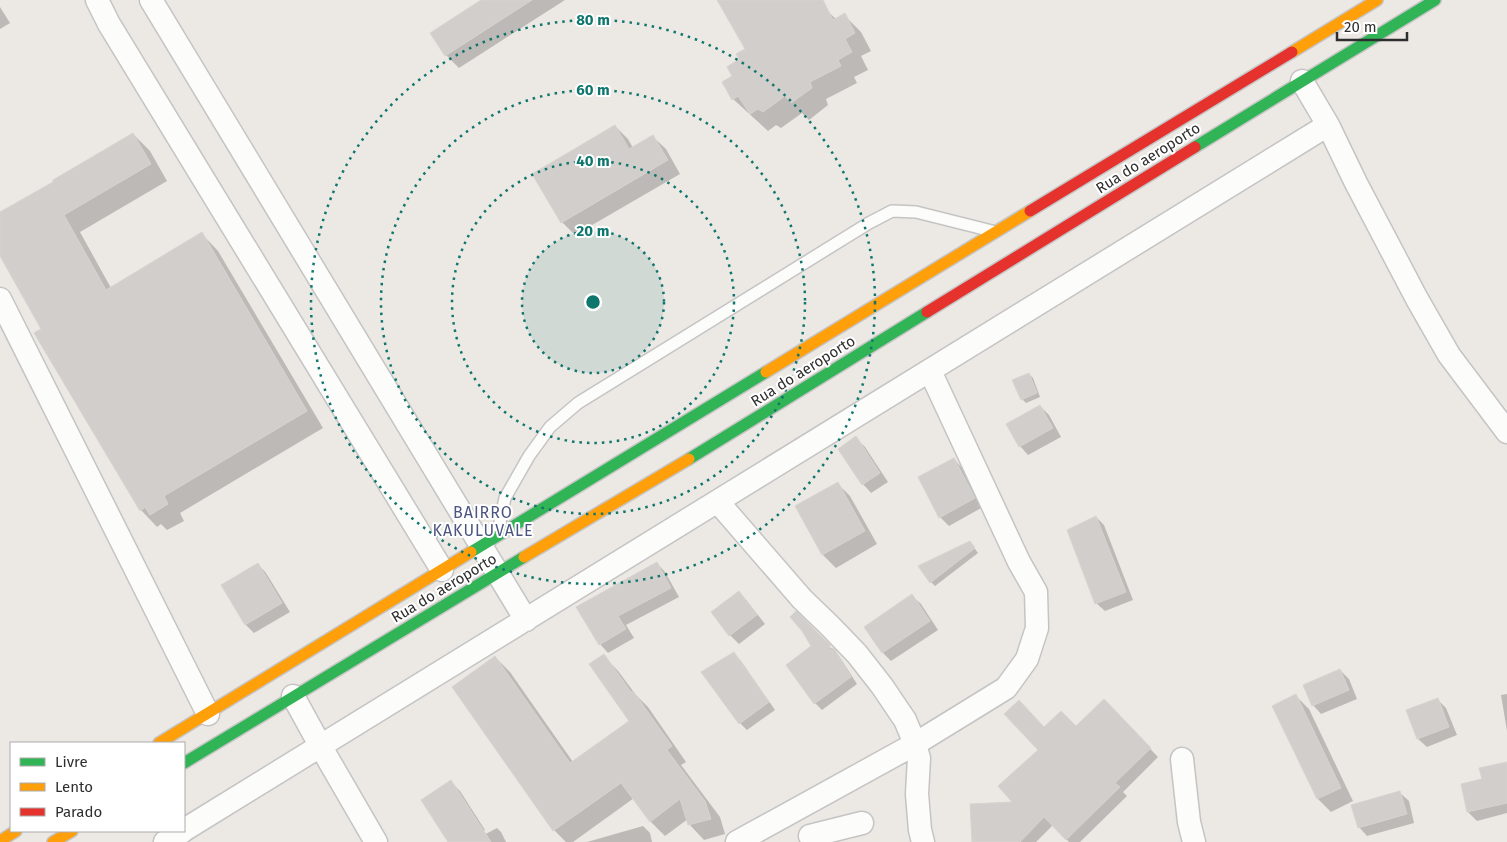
<svg xmlns="http://www.w3.org/2000/svg" width="1507" height="842" font-family="'Fira Sans',sans-serif">
	<style>
		.shadow { fill: #0003 }
		.building { fill: #d1cecb; stroke: #d7d4d0 }
		.lines { fill: none; stroke-linecap: round; stroke-linejoin: round }
		.lane-casing { stroke: #c5c4c5; stroke-width: 14 }
		.street-casing { stroke: #c5c4c5; stroke-width: 25 }
		.fast-casing { stroke: #c5c4c5; stroke-width: 14 }
		.slow-casing { stroke: #c5c4c5; stroke-width: 14 }
		.jam-casing { stroke: #c5c4c5; stroke-width: 14 }
		.lane { stroke: #fcfcfb; stroke-width: 11 }
		.street { stroke: #fcfcfb; stroke-width: 22 }
		.fast { stroke: #30b455; stroke-width: 11 }
		.slow { stroke: #ff9f0a; stroke-width: 11 }
		.jam { stroke: #e5322d; stroke-width: 11 }
		.ring { fill: none; stroke: #0f766e; stroke-width: 2.5; stroke-dasharray: 2.5 5 }
		.labels { text-anchor: middle; dominant-baseline: central; stroke-width: 4; stroke-linejoin: round; paint-order: stroke }
		.street-label { font-size: 15px; fill: #2e2e2e; stroke: #fff }
		.neighbourhood-label { font-size: 16px; letter-spacing: 1px; fill: #4d5680; stroke: #fff }
		.centre { fill: #0f766e; stroke: #fff; stroke-width: 2.5 }
		.ring-label { font-size: 15px; text-anchor: middle; font-weight: bold; fill: #0f766e; stroke: #fff; stroke-width: 4; stroke-linejoin: round; paint-order: stroke }
	</style>
	<rect width="100%" height="100%" fill="#ece8e4"/>
	<path class="shadow" d="M483,0H565L459,68L446,55L432,33Z
		M718,0H815L836,19L844,15L861,32L871,51L861,56L868,70L854,77L857,83L826,99L828,105L809,120L802,113L781,128L776,125L768,131L733,99V76L746,49Z
		M0,7L10,23L0,29Z
		M615,126L628,139L633,148L652,136L666,149L680,174L575,235L562,222L534,174Z
		M133,134L150,151L167,181L80,232L111,288L202,234L218,251L323,428L180,513L184,521L167,530L161,524L157,527L141,510L0,253V214L55,182Z
		M1029,374L1033,378L1040,397L1026,403L1022,399Z
		M1040,406L1049,415L1061,437L1028,455L1020,446Z
		M856,438L865,447L888,482L871,493L863,484Z
		M954,459L962,468L983,507L949,526L940,517Z
		M837,483L850,496L877,544L836,568L823,555L796,506Z
		M1096,517L1104,525L1133,600L1105,611L1096,603Z
		M970,542L978,553L935,586L931,582Z
		M657,563L665,572L679,597L626,625L634,638L608,653L600,644L578,607Z
		M258,564L266,573L290,612L254,633L246,625Z
		M739,592L747,601L765,624L739,644L730,635Z
		M912,596L921,604L938,630L891,661L883,653L866,627Z
		M796,613L839,656L857,684L822,710L815,703L788,665L813,647L803,630Z
		M734,654L741,661L775,710L747,730L740,723Z
		M604,656L618,671L636,695L648,707L686,762L681,765L720,817L725,834L704,840L690,825L688,819L665,836L650,821L634,798L573,842H566L554,830L495,657L510,672L573,762L631,721Z
		M1340,670L1349,679L1357,699L1321,714L1313,705Z
		M1507,694V731L1501,695Z
		M1296,696L1309,709L1353,801L1331,812L1318,799L1274,706Z
		M1437,699L1446,708L1457,735L1427,747L1418,739Z
		M1104,701L1158,757L1123,792L1127,796L1080,842H1069L1053,825L1036,842H996L1040,750L1045,729L1076,728Z
		M1507,763V813L1477,821L1468,812L1462,785L1483,780Z
		M451,782L460,791L485,830L466,842H450Z
		M1400,793L1409,801L1414,823L1367,836L1359,827Z
		M643,826L650,833L652,842H587Z
		M497,828L501,832L506,842H483L480,837Z"/>
	<path class="building" d="M481,0H532L445,56L430,33Z
		M717,0H823L833,20L845,13L855,33L845,39L852,52L838,60L841,66L810,82L812,88L791,103L785,96L763,112L758,109L750,114L738,96L732,100L722,82L732,76L727,67L739,59L736,54L745,49Z
		M615,125L629,149L653,135L668,160L561,223L532,174Z
		M133,133L151,164L64,215L106,290L202,232L307,411L164,496L168,504L150,515L145,507L140,511L34,333L41,329L0,256V212L53,182V180Z
		M1029,373L1037,393L1021,400L1012,380Z
		M1040,405L1053,428L1019,447L1006,424Z
		M856,436L880,473L862,485L838,449Z
		M954,458L975,498L939,518L918,477Z
		M838,482L865,531L822,555L795,506Z
		M1096,516L1126,592L1095,604L1067,530Z
		M970,541L975,548L930,583L918,566Z
		M657,562L671,588L618,616L626,629L599,645L576,607Z
		M258,563L282,603L245,625L221,585Z
		M739,591L757,615L729,636L711,612Z
		M912,594L930,621L882,653L864,627Z
		M796,611L830,645L829,651L833,648L835,650L851,677L814,704L786,665L811,646L802,631L790,617Z
		M734,652L769,702L739,724L701,672Z
		M604,654L631,692L633,691L672,746L667,750L705,801L711,819L688,825L680,799L650,822L621,783L553,831L452,687L495,656L570,763L629,721L589,664Z
		M1340,669L1349,690L1312,706L1303,685Z
		M1296,694L1341,788L1317,799L1272,706Z
		M1438,698L1449,727L1417,739L1406,710Z
		M1104,699L1151,748L1115,783L1120,787L1066,840L1044,817L1020,842H972L970,804L1012,802L998,786L1038,750L1004,714L1019,700L1044,727L1061,711L1076,726Z
		M1507,762V803L1467,812L1461,784L1482,779L1479,768Z
		M451,780L491,842H448L421,800Z
		M1400,791L1407,814L1358,828L1351,805Z"/>
	<g class="lines">
		<defs>
			<path id="lane" d="M498,532L505,498L529,456L550,427L578,403L869,223L892,211L916,212L992,231"/>
			<path id="street" d="M97,0L109,24L442,570
				M151,0L526,620
				M1302,81L1328,125L1356,183L1417,299L1449,355L1507,432
				M0,299L208,714
				M718,502L802,599L829,625L857,654L882,686L905,720L913,739L919,758L917,794L920,830L923,842
				M293,696L321,747L376,842
				M1182,759L1189,822L1194,842
				M184,830L1328,125
				M165,842L183,831
				M737,842L915,744L1006,688L1027,659L1037,628L1036,592L1019,562L930,371
				M814,842L810,836L862,823"/>
			<path id="fast" d="M1195,147L1435,0
				M689,459L927,312
				M471,552L766,372
				M184,763L524,557"/>
			<path id="slow" d="M1292,52L1377,0
				M766,372L1030,211
				M524,557L689,459
				M159,743L471,552
				M0,841L16,831
				M53,842L72,831"/>
			<path id="jam" d="M1030,211L1292,52
				M927,312L1195,147"/>
		</defs>
		<use href="#lane" class="lane-casing"/>
		<use href="#street" class="street-casing"/>
		<use href="#fast" class="fast-casing"/>
		<use href="#slow" class="slow-casing"/>
		<use href="#jam" class="jam-casing"/>
		<use href="#lane" class="lane"/>
		<use href="#street" class="street"/>
		<use href="#fast" class="fast"/>
		<use href="#slow" class="slow"/>
		<use href="#jam" class="jam"/>
	</g>
	<circle cx="593" cy="302" r="71" fill="#0f766e" fill-opacity=".12"/>
	<g class="ring">
		<circle cx="593" cy="302" r="71"/>
		<circle cx="593" cy="302" r="141"/>
		<circle cx="593" cy="302" r="212"/>
		<circle cx="593" cy="302" r="282"/>
	</g>
	<g class="labels">
		<g class="street-label">
			<text transform="translate(1148 158) rotate(-32)">Rua do aeroporto</text>
			<text transform="translate(803 371) rotate(-32)">Rua do aeroporto</text>
			<text transform="translate(444 588) rotate(-31)">Rua do aeroporto</text>
		</g>
		<g class="neighbourhood-label">
			<text x="483" y="512">BAIRRO<tspan x="483" dy="18">KAKULUVALE</tspan></text>
		</g>
	</g>
	<circle cx="593" cy="302" r="8" class="centre"/>
	<g class="ring-label">
		<text x="593" y="25">80 m</text>
		<text x="593" y="95">60 m</text>
		<text x="593" y="166">40 m</text>
		<text x="593" y="236">20 m</text>
	</g>
	<rect x="10" y="742" width="175" height="90" fill="#ffffff" stroke="#ababab"/>
	<rect x="20" y="758" width="25" height="8" fill="#30b455" stroke="#ababab"/>
	<text x="55" y="767" font-size="15" fill="#2e2e2e">Livre</text>
	<rect x="20" y="783" width="25" height="8" fill="#ff9f0a" stroke="#ababab"/>
	<text x="55" y="792" font-size="15" fill="#2e2e2e">Lento</text>
	<rect x="20" y="808" width="25" height="8" fill="#e5322d" stroke="#ababab"/>
	<text x="55" y="817" font-size="15" fill="#2e2e2e">Parado</text>
	<path d="M1337 32v8h70v-8" fill="none" stroke="#2e2e2e" stroke-width="2.5"/>
	<text x="1344" y="32" font-size="15" fill="#2e2e2e" stroke="#ffffff" stroke-width="4" paint-order="stroke">20 m</text>
</svg>
